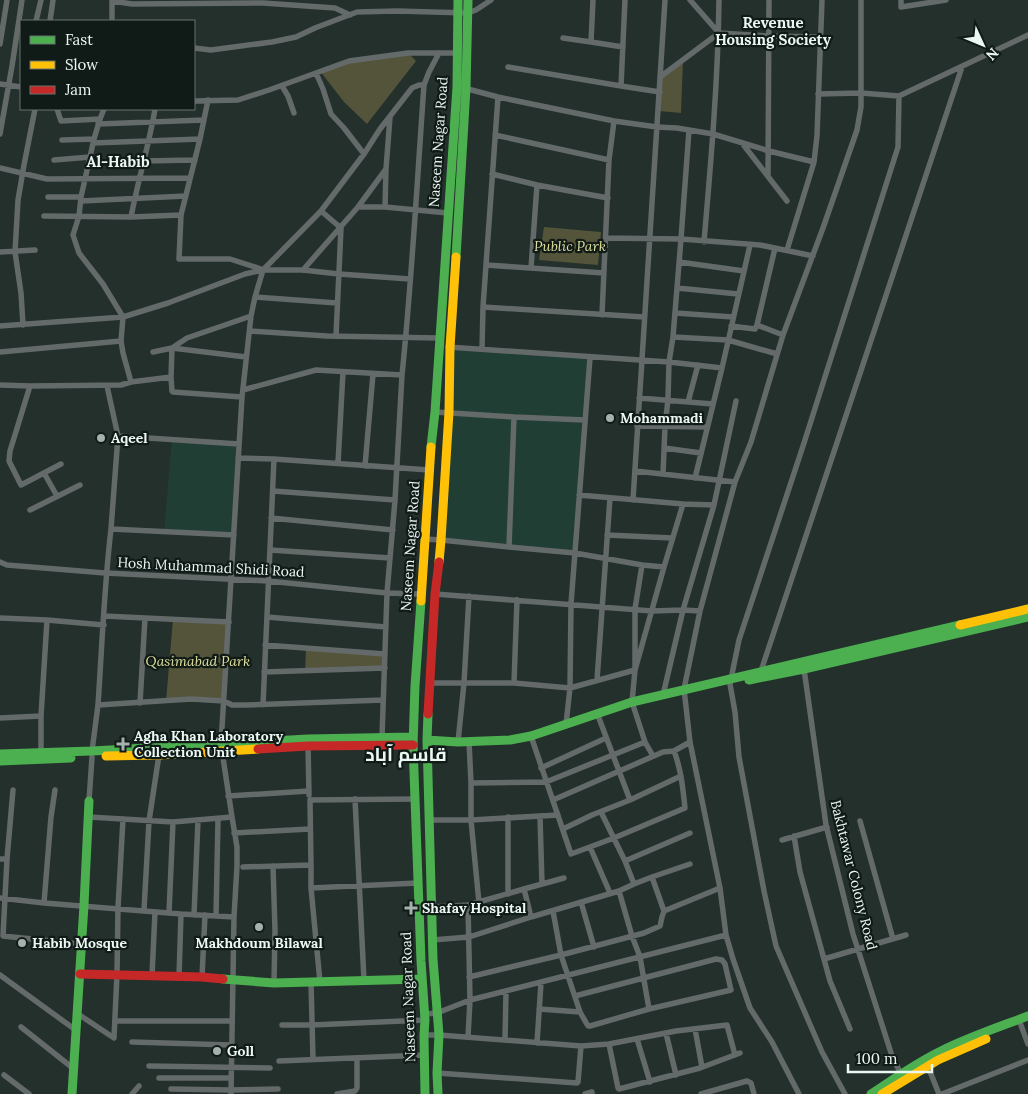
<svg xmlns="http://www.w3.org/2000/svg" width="1028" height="1094" font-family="Lora,Cairo,serif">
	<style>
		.built { fill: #213e34 }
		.green { fill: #535439 }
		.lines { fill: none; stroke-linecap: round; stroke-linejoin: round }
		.street { stroke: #646a6a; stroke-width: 5.5 }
		.fast { stroke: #4caf50; stroke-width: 9 }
		.slow { stroke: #ffc107; stroke-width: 9 }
		.jam { stroke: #c62828; stroke-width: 9 }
		.poi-dot { fill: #a4b1ad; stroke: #101a16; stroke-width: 2 }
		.labels { text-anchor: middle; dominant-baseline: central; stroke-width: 4.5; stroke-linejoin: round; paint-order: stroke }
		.street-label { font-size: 14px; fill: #eaf7f2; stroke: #101a16 }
		.park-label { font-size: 14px; font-style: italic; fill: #dede9d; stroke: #101a16 }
		.poi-label { font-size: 14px; font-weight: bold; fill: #eaf7f2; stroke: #101a16; text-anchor: start }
		.neighbourhood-label { font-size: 15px; font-weight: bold; fill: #eaf7f2; stroke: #101a16 }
		.district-label { font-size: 19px; font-weight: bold; fill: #eaf7f2; stroke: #101a16 }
	</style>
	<rect width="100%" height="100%" fill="#23302c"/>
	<path class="built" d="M450,347L590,358L575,553L441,540Z
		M172,439L239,444L234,535L164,531Z"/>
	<path class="green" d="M408,53L416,61L367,124L344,102L320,71L349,61Z
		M683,60L681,113L659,111L660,77Z
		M544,227L601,232L598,265L539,260Z
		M173,619L229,622L224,701H166Z
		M306,648L385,654V668L305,671Z"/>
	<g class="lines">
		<path class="street" d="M690,0L719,33
			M901,0V7L946,0
			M112,1L132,4L263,3L335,8L350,15
			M36,21L41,0
			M50,21L53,0
			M112,21V0
			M563,38L591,42L593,0
			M591,42L623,47
			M0,44L7,0
			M194,48L211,50L272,42L296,37L315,28L357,12L397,11L468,13L476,10L491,0
			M508,67L621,86L625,0
			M316,73L323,89L331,114L344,128L364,154
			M660,77L719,33L768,36L820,37
			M0,84L21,87
			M282,86L288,96L294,113
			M621,86L660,92
			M464,88L498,97L614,121L657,127L677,128L713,134L769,151L814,162L787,250
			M818,94L861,93L899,96L1028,35
			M208,100L200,139L181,215L179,259H230L261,269
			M194,101L238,100L269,90L349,61L408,53H457
			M57,109L61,121L100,119
			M104,109L100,119L94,139L81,197L79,216L73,235L79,253L103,284L123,317L121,341
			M98,124L204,120
			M0,134L12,66L22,0
			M495,135L609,160
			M62,140L94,139
			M93,143L200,139
			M742,143L787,201
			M54,160L90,157
			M143,161L195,160
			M814,162L817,136L822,0
			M0,168L47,179L190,178
			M492,174L537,185L608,198
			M768,176L769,0
			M48,197H81
			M81,201L186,196
			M358,207L386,169L390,117
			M385,207L386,169
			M321,211L341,228L336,336
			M44,216L131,217L181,215
			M131,217C138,180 149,145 155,109
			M606,238L681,239L760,245L813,256
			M704,242C711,161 718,81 719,0
			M775,248L757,325L783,335
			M0,252L35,250
			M679,262L744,271
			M486,265L604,273
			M531,268L537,185
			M303,270L358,207H385L448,213
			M677,288L738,294
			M255,297L337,303
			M483,307L644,317
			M675,313L733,317
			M602,315L609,160L614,121
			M23,325L21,293L15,252L18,200L24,165L35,109
			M0,326L123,317L168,303L245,274L263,270H303L339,274L410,279
			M731,326L755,329L757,325
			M250,331L327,336L439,338
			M673,337L728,340L777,354
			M448,347L669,362L722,368L695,478
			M482,349L483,307L498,97
			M0,352L121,341L123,353L131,382
			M153,352L172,348L246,357
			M722,368L750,245
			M402,375C412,279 417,182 424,85
			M171,377L172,348L187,338L251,316
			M0,385L30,386L121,385L131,382L171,377L172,391L173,392L242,397
			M30,386L10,451L9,461L21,485L61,464
			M107,386L118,436L239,444
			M243,390L316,370L402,375L395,500L387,593L382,737
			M639,398L713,404
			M688,402L698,365
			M514,417L585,420
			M637,426L707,427
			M664,448L701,453
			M238,458L274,459L429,470
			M338,463L343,372
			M365,466L373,374
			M635,471L735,482
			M44,473L57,496
			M663,474L665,427L668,399L669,362L673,337L681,239L689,130
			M273,491L395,500
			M579,495L683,504L714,505L683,610L663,695
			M633,500C643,333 655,167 665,0
			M714,505L736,401
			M30,510L80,485
			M271,518L393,530
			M111,529L118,436
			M607,535L672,538
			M425,539L441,540L509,547L514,417L435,412
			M509,547L575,553L642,565L664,567
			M270,550L390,558
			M0,562L7,565L105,573L268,581L387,593L421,594
			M435,594L652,611L683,610L700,611
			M104,616L229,622
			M267,617L386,627
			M0,618L47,620
			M265,645L385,654
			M804,669L826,825L853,934L892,1056L902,1076
			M761,671L962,67
			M264,672L385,668
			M597,680L610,498
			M431,683H514L570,688L635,670V609L642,565
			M514,683L517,600
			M140,703L145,618
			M98,705C102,647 104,588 111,529L234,535
			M263,705L274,459
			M0,718L41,716L47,620L104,625
			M566,724L570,688L571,604L590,358
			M531,736L571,854L614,838L685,808C683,789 681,769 674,751L690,742
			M469,741L471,783V820L479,903
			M458,742L464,683L469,596
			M308,744L309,795
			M92,751L98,705L191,699L224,701L232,705H246L383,700
			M41,752V716
			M653,756L645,742L632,702L635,670L664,567L683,504
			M541,768L606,738
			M471,783L546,782L645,742
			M228,796L309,791
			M355,799L364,980
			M553,800L663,752L674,751
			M630,800L681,776
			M89,801L92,757
			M540,816L542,884
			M89,817L173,822L232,817L222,751L221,744L242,397L251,316L255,297L263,270L321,211L364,154L380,129L412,88L419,85H424L429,72L439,53
			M508,817V894
			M430,820H471L558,815
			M860,821L893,939
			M563,829L592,815L630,800L597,713
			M234,833L310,829
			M794,836L800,872L830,981L850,1029
			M782,840L827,827
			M590,847L610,893
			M0,859H7L3,936L81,944
			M7,859L13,790
			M625,861L690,833
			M311,865L310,800L415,799
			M273,866L275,930L274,983
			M243,867L311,865V888L320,982
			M652,877L690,864
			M311,888L418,883
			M524,889L564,878
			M619,891L634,884
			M0,898L44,903L181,914L234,917
			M581,902L594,947
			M44,903L51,817L55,790
			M418,907H432L468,905L524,889L531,917
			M144,910L149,821L159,755
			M553,911L561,955L644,933L660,926L662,917L664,911L652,877L634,884L625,861L601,812
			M664,911L720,888
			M169,913L173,822
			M194,915L198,820
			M216,916L218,819
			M432,940L469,937L531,917L619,891L632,936L640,957L649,1009
			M824,959L906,935
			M0,975L77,1031
			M152,976L155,912
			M179,977L181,914
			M202,977L205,915
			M469,977L561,955L580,1012L588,1026H590L649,1009L731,990L725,964L722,960L716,959L575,996
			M311,982L313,1059
			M539,1009L580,1012
			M78,1014L114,1038L117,974L118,908L123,819
			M425,1014L437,1013L470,1000L726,935
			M1019,1020L1028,1044
			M115,1021H232
			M282,1025H312L425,1020
			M21,1027L74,1069
			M695,1029L702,1067
			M666,1033L676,1075
			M424,1035H439L581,1046L578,1082L577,1083L437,1073
			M468,1037L470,1000L468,905
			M637,1039L650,1082
			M505,1040L506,992
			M132,1042L231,1045
			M537,1043L541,983
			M609,1044L618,1088L619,1089L700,1068L740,1053
			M581,1046L609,1044L676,1031L727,1025L735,1055
			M279,1061L425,1055
			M927,1064L939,1094
			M149,1066L270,1068
			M4,1075L29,1094
			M159,1078H231
			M171,1089L231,1090L278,1089
			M132,1094L139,1086
			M231,1094L234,917L237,866V847L232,817
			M337,1094L355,1091L357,1088V1058
			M585,1094L592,1092V1094
			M701,1094L747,1081L751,1083L754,1094
			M799,1094L772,1042L750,1008L733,959L726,935L720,888L690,742L684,689L700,611L735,482L751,442L783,335L823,228L857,130L861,107V0
			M845,1094L822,1052L776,946L764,891L739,757L735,712L730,684L739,640L804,443L898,147L899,96
			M942,1094L1028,1060"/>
		<path class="fast" d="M456,257L466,88L468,0
			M431,447L435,412L457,87L458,0
			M421,601L415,686L413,745L421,961L425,1020L424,1035L425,1094
			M749,680L804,669L1028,617
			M428,714L427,740L433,959L439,1035L437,1073L438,1094
			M427,740L458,742L510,740L531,736L632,702L960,625
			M0,754L92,751L308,739L413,737
			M0,761L71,758
			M223,979L274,983L421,979
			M72,1094L84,905L89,801
			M871,1094C894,1079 916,1063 941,1051C969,1037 999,1027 1028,1016"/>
		<path class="slow" d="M439,562L441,540L449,412L450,347L456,257
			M421,601L431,447
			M960,625L1028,609
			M106,756L159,755L258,749
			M882,1094L938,1060L986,1039"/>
		<path class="jam" d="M428,714L435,594L439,562
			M258,749L308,746L413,745
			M80,974L202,977L223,979"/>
	</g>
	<g class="poi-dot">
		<circle cx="610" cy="418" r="5"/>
		<circle cx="101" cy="438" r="5"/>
		<path d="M120.5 736.5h5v5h5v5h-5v5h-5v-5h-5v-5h5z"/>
		<path d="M408.5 900.5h5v5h5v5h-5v5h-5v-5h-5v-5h5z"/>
		<circle cx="259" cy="927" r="5"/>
		<circle cx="22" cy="943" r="5"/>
		<circle cx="217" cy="1051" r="5"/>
	</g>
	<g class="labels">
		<g class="street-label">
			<text transform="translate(438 142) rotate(-86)">Naseem Nagar Road</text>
			<text transform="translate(410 546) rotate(-86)">Naseem Nagar Road</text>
			<text transform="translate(211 567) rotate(3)">Hosh Muhammad Shidi Road</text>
			<text transform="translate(854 875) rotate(76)">Bakhtawar Colony Road</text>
			<text transform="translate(408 997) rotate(-92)">Naseem Nagar Road</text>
		</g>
		<g class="park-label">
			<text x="570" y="246">Public Park</text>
			<text x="198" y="661">Qasimabad Park</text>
		</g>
		<g class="poi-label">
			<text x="620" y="418">Mohammadi</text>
			<text x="111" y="438">Aqeel</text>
			<text x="134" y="736">Agha Khan Laboratory<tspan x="134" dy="16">Collection Unit</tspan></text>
			<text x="422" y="908">Shafay Hospital</text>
			<text x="32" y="943">Habib Mosque</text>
			<text x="259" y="943" text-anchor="middle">Makhdoum Bilawal</text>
			<text x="227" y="1051">Goll</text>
		</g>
		<g class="neighbourhood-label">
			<text x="773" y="22">Revenue<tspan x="773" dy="17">Housing Society</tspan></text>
			<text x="118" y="161">Al-Habib</text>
		</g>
		<g class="district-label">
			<text x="406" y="754">قاسم آباد</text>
		</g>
	</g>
	<rect x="20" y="20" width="175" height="90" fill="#101a16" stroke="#67726e"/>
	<rect x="30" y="36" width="25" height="8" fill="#4caf50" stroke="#67726e"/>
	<text x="65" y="45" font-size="15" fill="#eaf7f2">Fast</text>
	<rect x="30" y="61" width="25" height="8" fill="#ffc107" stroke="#67726e"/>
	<text x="65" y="70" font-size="15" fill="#eaf7f2">Slow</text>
	<rect x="30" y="86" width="25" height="8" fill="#c62828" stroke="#67726e"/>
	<text x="65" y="95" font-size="15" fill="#eaf7f2">Jam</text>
	<g transform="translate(983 45) rotate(134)" stroke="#101a16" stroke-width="4" paint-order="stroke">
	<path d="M0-4L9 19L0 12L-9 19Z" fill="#eaf7f2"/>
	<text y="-8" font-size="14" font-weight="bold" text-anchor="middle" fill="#eaf7f2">N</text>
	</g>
	<path d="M848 1064v8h84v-8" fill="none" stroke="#eaf7f2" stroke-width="2.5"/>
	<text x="856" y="1064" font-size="15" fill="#eaf7f2" stroke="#101a16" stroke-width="4" paint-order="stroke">100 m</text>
</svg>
